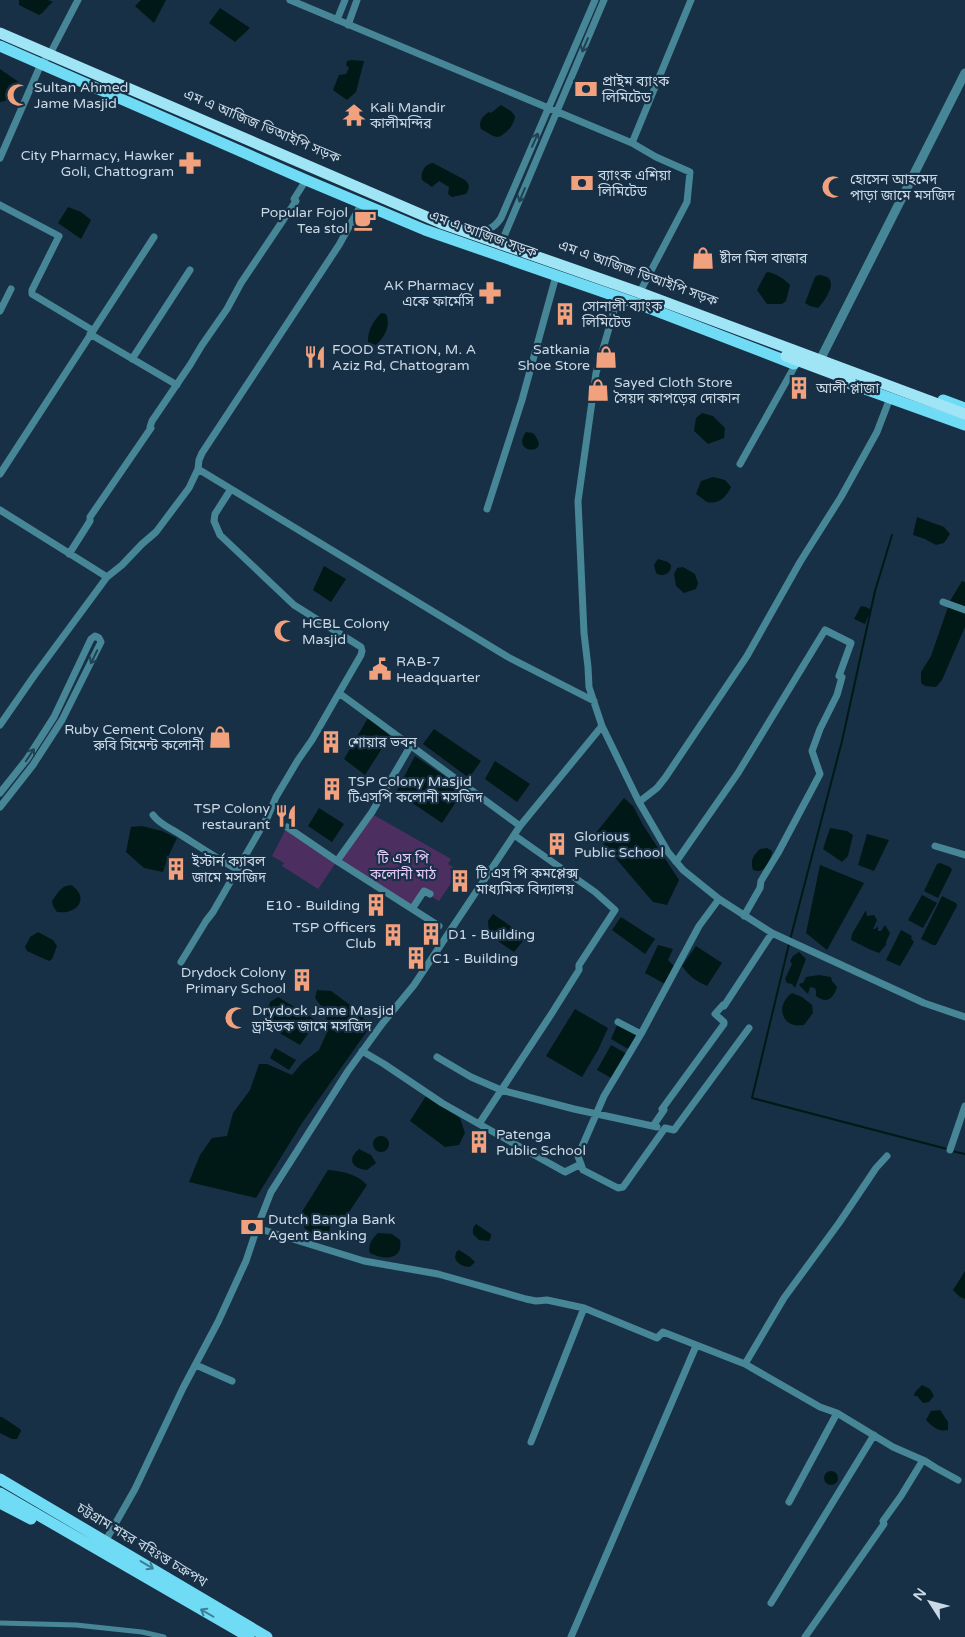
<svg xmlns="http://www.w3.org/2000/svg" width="965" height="1637" font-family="'Varela Round','Noto Sans Bengali',sans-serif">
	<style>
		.green { fill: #4c2f60 }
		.water { fill: #001916 }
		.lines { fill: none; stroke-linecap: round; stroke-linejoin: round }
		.stream { stroke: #001916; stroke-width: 2 }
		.pedestrian { stroke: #468696; stroke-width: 5 }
		.minor { stroke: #468696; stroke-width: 7 }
		.tertiary { stroke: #468696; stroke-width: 9 }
		.primary { stroke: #6fdbf5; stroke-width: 11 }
		.trunk { stroke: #a0e5f6; stroke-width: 11 }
		.oneway { stroke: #214155 }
		.oneway2 { stroke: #3f7d94 }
		.labels { text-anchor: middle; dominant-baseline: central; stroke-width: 4.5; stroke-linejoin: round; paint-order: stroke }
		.poi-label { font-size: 14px; fill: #cad9e6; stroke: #183045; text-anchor: start }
		.street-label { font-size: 14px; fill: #cad9e6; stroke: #183045 }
		.park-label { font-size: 14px; fill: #e6c9fc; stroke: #183045 }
	</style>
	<rect width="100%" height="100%" fill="#183045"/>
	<path class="green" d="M372,814L451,859L448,864L459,871L439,901L424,892L413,909L337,861L318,889L282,866L284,863L272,856L287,827L337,861Z"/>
	<path class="water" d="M19,0H48L53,2C47,6 45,12 39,15L19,5Z
		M141,0H166L154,23L135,6Z
		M220,8L250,28L235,42L209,23Z
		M352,60L364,61L356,92L347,100L333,90L339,75L346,74L349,68L346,65L347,61Z
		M0,69L20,83L13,92L10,100L0,102Z
		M501,105L511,111L515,116C514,125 507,134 498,137L493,136L481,129C478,121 483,116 489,112L491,113Z
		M433,163L465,180C470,185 470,187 466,194L452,197L448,194L449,187L439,181L432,187L422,180C420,172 425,164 433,163Z
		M68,207L81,212L91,220L81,239L58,223Z
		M768,272C777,274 783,278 790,285L786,301L782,304H767L757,290L766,273Z
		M818,275C842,276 827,298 818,308L810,306L805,303L815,277Z
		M381,313L386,314C391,326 385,336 376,345L368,342C368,329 373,322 381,313Z
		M702,413L713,416L725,428L724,438L708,444L694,431L696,418Z
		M526,432L533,433C554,456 509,455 526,432Z
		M713,477L725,480L731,487C727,496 719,505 707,502C704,500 699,496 696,494L701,481Z
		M917,517L944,527L950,534L944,543L936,545L925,539L913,535Z
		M658,559L668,562L671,565C672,573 663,578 656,573L654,565Z
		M324,566L346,579L331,602L313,590Z
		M683,567L695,574L698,583L696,589L684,593L676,586L674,574L677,568Z
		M962,581L965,582V627L942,680L936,687L925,686L921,683V672L931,656L950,601Z
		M861,606L866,607L871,610L865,624L854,619Z
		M368,718L390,736L365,775L344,759Z
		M434,729L481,761L469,778L423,744Z
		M415,756L464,790L442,823L396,792Z
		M495,761L530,784L517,802L485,779Z
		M624,798L633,806L643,825L679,880L667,905L653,902L595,834Z
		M319,808L344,824L332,842L308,826Z
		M142,826L162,831L177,838L168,857L163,872L144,868L126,852L131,827Z
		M830,828L847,831L853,835L848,856L842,862L823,849Z
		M867,834L889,840L874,871L858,865Z
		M767,848L772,851C771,861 764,875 753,870C750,860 753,856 760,849Z
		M940,863L950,867L952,870L938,898L924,891L937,864Z
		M820,865L864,883L827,950L806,933Z
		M71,885C90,897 78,915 57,912L53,906L52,901C58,893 60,886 71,885Z
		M922,895L937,903L923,928L908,920Z
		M942,896L956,903L957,906L936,945H933L921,939Z
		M866,910L867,916L874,915L877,920L873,929H875L878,926V931H881L885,925L890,933L886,942V945L879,953L869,949L851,940L852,934Z
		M493,914L526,937L514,952L489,935L488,921Z
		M621,917L655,939L645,954L612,930Z
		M901,930L912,936L911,938L914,942L900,966L886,960Z
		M38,932L53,940L57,946L52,959L49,961L27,951L25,947L30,937Z
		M658,945L673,949L668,960L674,966L665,984L645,973Z
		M696,946L722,963L707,986C696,981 689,976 682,966Z
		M799,952L806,959L795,988L792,984L787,983L785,979L792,964L790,961L793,956Z
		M819,975L831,977L832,981L837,987C833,999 827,1004 816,996V991L815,988L810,987L808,994L799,985L801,983H803L806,977Z
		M317,990L331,991L357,1010L370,1027L302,1123L256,1198L189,1182L200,1155L212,1138L227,1136L233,1113L250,1090L259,1064H267L292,1075L302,1063L319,1050L328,1030L325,1011L315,998Z
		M792,993L802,997L812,1005L813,1013L804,1025C781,1029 775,1005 792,993Z
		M278,997L317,1021L300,1045L264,1024L270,1002Z
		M575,1009L608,1028L598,1050L582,1077L546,1056Z
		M617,1025L639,1036L630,1050L611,1039Z
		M611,1045L627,1054L613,1079L597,1070Z
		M275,1048L296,1060L289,1070L270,1058Z
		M426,1096L460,1118L465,1133L459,1145L445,1147L410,1121Z
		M373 1144a8 8 0 1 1 16 0a8 8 0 1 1-16 0Z
		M359,1149L371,1155L376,1163L367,1170C353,1169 346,1160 359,1149Z
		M328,1170C341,1171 358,1174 367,1185L343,1221L335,1219L331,1221L329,1234L323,1241L305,1229L300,1215Z
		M476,1224L491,1234V1237L489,1241L479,1240L473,1234V1228Z
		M378,1233L392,1234L400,1240C404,1261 383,1260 370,1253C367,1245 373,1238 378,1233Z
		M459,1250L470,1257L475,1262L470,1267C464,1267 457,1264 455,1258L456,1252Z
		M965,1271V1299L960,1297L953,1290Z
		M922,1385L930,1389L934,1396L929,1402L923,1403L917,1396H914L915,1392Z
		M940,1410L948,1422V1430C938,1432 933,1427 926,1420L931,1411Z
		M0,1417H2L20,1429L21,1431L17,1439H12L0,1433Z
		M824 1478a7 7 0 1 1 14 0a7 7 0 1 1-14 0Z"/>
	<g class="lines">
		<path class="stream" d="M790,940L842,741L875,591L892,535
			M789,944L752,1098L947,1149
			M952,1151L965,1154"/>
		<path class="pedestrian" d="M0,1623L76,1625L142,1632L164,1637"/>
		<path class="minor" d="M290,0L632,143L656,157L690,172L687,202L642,288
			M337,20L345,0
			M348,25L357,0
			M632,143L691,0
			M0,158L41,64L51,52L78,0
			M362,203L339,245L202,453L199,460L198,469L231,489L215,514L214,521L220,535L294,605L361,647L362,651L361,655L339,693L520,826
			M0,205L59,236L32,290V294L92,330
			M473,230C487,230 493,230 501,218L595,0
			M500,246L604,0
			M0,311L11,289
			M90,334L177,385
			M132,359L190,270
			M740,464L796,364
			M0,474L154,237
			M231,489L508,657L594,701
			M487,509L522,400L556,276
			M0,510L107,577L34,676L0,725
			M69,554L90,521V517L151,428L150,427L152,421L190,365L202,345L227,309L241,283L296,201L294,199L306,180
			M107,577L122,565L142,544L156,532L189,488L198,469
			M943,602L965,610
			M602,726L639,802L668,852L683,870L719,899L772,933L924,1003L965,1017
			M411,745L372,812L337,861L439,926
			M0,793L27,759L54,717L91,639L95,636L99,638L101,642L62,720L33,765L0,807
			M639,802L657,788L665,778L747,656L800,562L841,497L877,432L890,398
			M153,815C160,825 171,828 181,835C200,847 218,859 238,870
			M287,827L337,861
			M514,835L595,892L615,910L579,965V970L552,1013L479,1124L565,1172L581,1164
			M935,846L965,855
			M676,862L738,773L825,630L851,643L839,676L842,677L837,695L820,729L812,751L820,774L778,853L761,881L760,888L744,916
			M719,899L699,926L641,1034L604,1096L578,1156L583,1170L618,1188L623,1187L665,1128L674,1130L749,1028
			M412,909L424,891L430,894
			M181,962L206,921L213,912L268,816L276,797L298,760L312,740L339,693
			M618,1022L641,1034
			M362,1051L384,1064L442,1103L479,1124
			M437,1057L471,1077L501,1090L574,1109L657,1127
			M653,1126L664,1110L662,1109L724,1024V1022L715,1014L723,1005L724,1006L772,933
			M950,1150L965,1106
			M257,1228L271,1192L348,1071L382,1024L414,985L520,826L602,726L589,687L588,667L584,633L578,501L596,373L618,297
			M745,1364L784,1298L839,1223L876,1168L887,1156
			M196,1365L232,1381
			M531,1442L584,1308
			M789,1502L837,1413
			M106,1540L135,1489L183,1388L218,1322L246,1261L257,1228L364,1261L438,1274L526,1299L536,1301L547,1300L584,1308L657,1338L663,1332L745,1364L820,1407L837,1413L893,1447L925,1461L936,1468L958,1480
			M771,1603L874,1435
			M571,1637L696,1346
			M805,1637L884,1524L883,1521L901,1496L923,1460"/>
		<path class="tertiary" d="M818,364L965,73"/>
		<path class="primary" d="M0,46L306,180L425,230L641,305L794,364
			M840,380L965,425
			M943,400L965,408
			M0,1479L267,1637
			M0,1493L249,1637
			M0,1503L31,1519"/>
		<path class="trunk" d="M0,33L441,223L638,292L965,414
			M786,356L850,380"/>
	</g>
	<defs><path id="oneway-shaft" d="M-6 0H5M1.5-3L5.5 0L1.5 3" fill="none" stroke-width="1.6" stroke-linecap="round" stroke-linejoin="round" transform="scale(1.25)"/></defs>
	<g class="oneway">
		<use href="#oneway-shaft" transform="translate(585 45) rotate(113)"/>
		<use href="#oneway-shaft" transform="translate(535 140) rotate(-66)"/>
		<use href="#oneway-shaft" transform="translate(522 195) rotate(113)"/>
		<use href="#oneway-shaft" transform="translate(94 657) rotate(116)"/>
		<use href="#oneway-shaft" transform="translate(30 755) rotate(-56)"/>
	</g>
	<g class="oneway2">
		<use href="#oneway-shaft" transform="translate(147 1565) rotate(31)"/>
		<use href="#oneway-shaft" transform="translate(207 1613) rotate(-150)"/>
	</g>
	<defs>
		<symbol id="bank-bare" viewBox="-9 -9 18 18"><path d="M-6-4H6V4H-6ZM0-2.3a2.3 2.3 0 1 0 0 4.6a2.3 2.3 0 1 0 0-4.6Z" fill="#f1a17d" stroke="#183045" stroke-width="2.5" paint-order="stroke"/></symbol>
		<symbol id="mosque-bare" viewBox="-9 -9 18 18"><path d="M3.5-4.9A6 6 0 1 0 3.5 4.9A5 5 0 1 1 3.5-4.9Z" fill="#f1a17d" stroke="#183045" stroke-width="2.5" paint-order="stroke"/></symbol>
		<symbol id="temple-bare" viewBox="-9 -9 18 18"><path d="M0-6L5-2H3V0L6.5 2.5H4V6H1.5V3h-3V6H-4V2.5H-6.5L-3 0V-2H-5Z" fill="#f1a17d" stroke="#183045" stroke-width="2.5" paint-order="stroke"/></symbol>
		<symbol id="pharmacy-bare" viewBox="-9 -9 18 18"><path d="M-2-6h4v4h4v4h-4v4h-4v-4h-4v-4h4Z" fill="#f1a17d" stroke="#183045" stroke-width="2.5" paint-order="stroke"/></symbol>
		<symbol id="cafe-bare" viewBox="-9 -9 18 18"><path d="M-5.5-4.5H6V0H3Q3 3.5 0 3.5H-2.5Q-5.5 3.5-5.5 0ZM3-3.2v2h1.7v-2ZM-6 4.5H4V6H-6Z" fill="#f1a17d" stroke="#183045" stroke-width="2.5" paint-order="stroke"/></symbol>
		<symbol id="shop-bare" viewBox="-9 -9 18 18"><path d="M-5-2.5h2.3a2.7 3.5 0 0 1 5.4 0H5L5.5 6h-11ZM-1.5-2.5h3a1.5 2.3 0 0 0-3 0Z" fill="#f1a17d" stroke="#183045" stroke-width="2.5" paint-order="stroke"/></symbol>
		<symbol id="building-bare" viewBox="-9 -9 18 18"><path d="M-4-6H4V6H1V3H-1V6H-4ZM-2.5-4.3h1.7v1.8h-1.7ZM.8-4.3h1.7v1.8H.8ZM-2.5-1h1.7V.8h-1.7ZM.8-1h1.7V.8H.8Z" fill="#f1a17d" stroke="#183045" stroke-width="2.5" paint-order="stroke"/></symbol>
		<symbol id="restaurant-bare" viewBox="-9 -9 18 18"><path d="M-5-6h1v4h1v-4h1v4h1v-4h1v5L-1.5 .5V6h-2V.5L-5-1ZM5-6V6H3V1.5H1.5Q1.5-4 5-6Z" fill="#f1a17d" stroke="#183045" stroke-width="2.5" paint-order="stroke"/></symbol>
		<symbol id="civic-bare" viewBox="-9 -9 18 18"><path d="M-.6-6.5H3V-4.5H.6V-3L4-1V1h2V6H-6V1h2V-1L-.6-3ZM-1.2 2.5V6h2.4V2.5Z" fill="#f1a17d" stroke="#183045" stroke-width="2.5" paint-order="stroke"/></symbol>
	</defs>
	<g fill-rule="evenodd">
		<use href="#bank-bare" x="570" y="73" width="32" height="32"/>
		<use href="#mosque-bare" x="2" y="79" width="32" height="32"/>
		<use href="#temple-bare" x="338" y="99" width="32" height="32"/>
		<use href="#pharmacy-bare" x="174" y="147" width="32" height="32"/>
		<use href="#bank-bare" x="566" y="167" width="32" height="32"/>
		<use href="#mosque-bare" x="817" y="171" width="32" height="32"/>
		<use href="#cafe-bare" x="349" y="204" width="32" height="32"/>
		<use href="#shop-bare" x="687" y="242" width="32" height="32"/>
		<use href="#pharmacy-bare" x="474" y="277" width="32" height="32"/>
		<use href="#building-bare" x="549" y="298" width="32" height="32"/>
		<use href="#restaurant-bare" x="299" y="341" width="32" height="32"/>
		<use href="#shop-bare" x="590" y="341" width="32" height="32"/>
		<use href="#building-bare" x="783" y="372" width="32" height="32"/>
		<use href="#shop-bare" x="582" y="374" width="32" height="32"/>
		<use href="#mosque-bare" x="269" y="615" width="32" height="32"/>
		<use href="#civic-bare" x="364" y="653" width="32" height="32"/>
		<use href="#shop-bare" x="204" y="721" width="32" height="32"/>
		<use href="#building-bare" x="315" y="726" width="32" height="32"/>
		<use href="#building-bare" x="316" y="773" width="32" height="32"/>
		<use href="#restaurant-bare" x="270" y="800" width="32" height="32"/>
		<use href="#building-bare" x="541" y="828" width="32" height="32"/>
		<use href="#building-bare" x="160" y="853" width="32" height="32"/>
		<use href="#building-bare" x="444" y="865" width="32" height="32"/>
		<use href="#building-bare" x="360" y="889" width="32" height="32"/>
		<use href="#building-bare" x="415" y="918" width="32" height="32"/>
		<use href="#building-bare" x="377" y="919" width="32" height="32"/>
		<use href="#building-bare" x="400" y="942" width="32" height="32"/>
		<use href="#building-bare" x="286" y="964" width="32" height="32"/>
		<use href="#mosque-bare" x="220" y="1002" width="32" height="32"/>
		<use href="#building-bare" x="463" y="1126" width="32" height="32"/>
		<use href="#bank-bare" x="236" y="1211" width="32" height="32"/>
	</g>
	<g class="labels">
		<g class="poi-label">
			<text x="602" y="81">প্রাইম ব্যাংক<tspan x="602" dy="16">লিমিটেড</tspan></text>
			<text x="34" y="87">Sultan Ahmed<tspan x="34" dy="16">Jame Masjid</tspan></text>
			<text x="370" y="107">Kali Mandir<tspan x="370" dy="16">কালীমন্দির</tspan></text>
			<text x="174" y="155" text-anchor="end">City Pharmacy, Hawker<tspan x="174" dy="16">Goli, Chattogram</tspan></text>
			<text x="598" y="175">ব্যাংক এশিয়া<tspan x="598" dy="16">লিমিটেড</tspan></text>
			<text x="850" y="179">হোসেন আহমেদ<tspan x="850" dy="16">পাড়া জামে মসজিদ</tspan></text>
			<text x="348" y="212" text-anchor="end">Popular Fojol<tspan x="348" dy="16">Tea stol</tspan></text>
			<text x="720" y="258">ষ্টীল মিল বাজার</text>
			<text x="474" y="285" text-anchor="end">AK Pharmacy<tspan x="474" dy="16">একে ফার্মেসি</tspan></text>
			<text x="582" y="306">সোনালী ব্যাংক<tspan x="582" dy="16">লিমিটেড</tspan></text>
			<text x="332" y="349">FOOD STATION, M. A<tspan x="332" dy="16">Aziz Rd, Chattogram</tspan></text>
			<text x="590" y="349" text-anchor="end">Satkania<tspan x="590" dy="16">Shoe Store</tspan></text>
			<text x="614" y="382">Sayed Cloth Store<tspan x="614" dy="16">সৈয়দ কাপড়ের দোকান</tspan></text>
			<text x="816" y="388">আলী প্লাজা</text>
			<text x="302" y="623">HCBL Colony<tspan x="302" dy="16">Masjid</tspan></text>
			<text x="396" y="661">RAB-7<tspan x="396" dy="16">Headquarter</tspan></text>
			<text x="204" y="729" text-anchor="end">Ruby Cement Colony<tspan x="204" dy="16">রুবি সিমেন্ট কলোনী</tspan></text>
			<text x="348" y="742">শোয়ার ভবন</text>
			<text x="348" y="781">TSP Colony Masjid<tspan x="348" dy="16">টিএসপি কলোনী মসজিদ</tspan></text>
			<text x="270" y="808" text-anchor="end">TSP Colony<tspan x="270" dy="16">restaurant</tspan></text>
			<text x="574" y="836">Glorious<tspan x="574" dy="16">Public School</tspan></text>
			<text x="192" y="861">ইস্টার্ন ক্যাবল<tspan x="192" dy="16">জামে মসজিদ</tspan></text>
			<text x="476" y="873">টি এস পি কমপ্লেক্স<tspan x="476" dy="16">মাধ্যমিক বিদ্যালয়</tspan></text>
			<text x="360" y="905" text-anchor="end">E10 - Building</text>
			<text x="376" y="927" text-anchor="end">TSP Officers<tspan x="376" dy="16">Club</tspan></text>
			<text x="448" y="934">D1 - Building</text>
			<text x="432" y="958">C1 - Building</text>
			<text x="286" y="972" text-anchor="end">Drydock Colony<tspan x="286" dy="16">Primary School</tspan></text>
			<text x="252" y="1010">Drydock Jame Masjid<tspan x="252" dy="16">ড্রাইডক জামে মসজিদ</tspan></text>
			<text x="496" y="1134">Patenga<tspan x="496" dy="16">Public School</tspan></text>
			<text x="268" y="1219">Dutch Bangla Bank<tspan x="268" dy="16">Agent Banking</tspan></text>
		</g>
		<g class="street-label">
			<text transform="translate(262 126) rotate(23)">এম এ আজিজ ভিআইপি সড়ক</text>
			<text transform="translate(483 234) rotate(20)">এম এ আজিজ সড়ক</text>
			<text transform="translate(638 273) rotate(20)">এম এ আজিজ ভিআইপি সড়ক</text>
			<text transform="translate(142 1545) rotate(31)">চট্টগ্রাম শহর বহিঃস্ত চক্রপথ</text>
		</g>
		<g class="park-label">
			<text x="403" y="858">টি এস পি<tspan x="403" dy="16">কলোনী মাঠ</tspan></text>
		</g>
	</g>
	<g transform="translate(930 1602) rotate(306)" stroke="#183045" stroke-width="4" paint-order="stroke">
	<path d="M0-4L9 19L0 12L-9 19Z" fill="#cad9e6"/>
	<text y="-8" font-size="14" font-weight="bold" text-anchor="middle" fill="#cad9e6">N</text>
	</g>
</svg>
